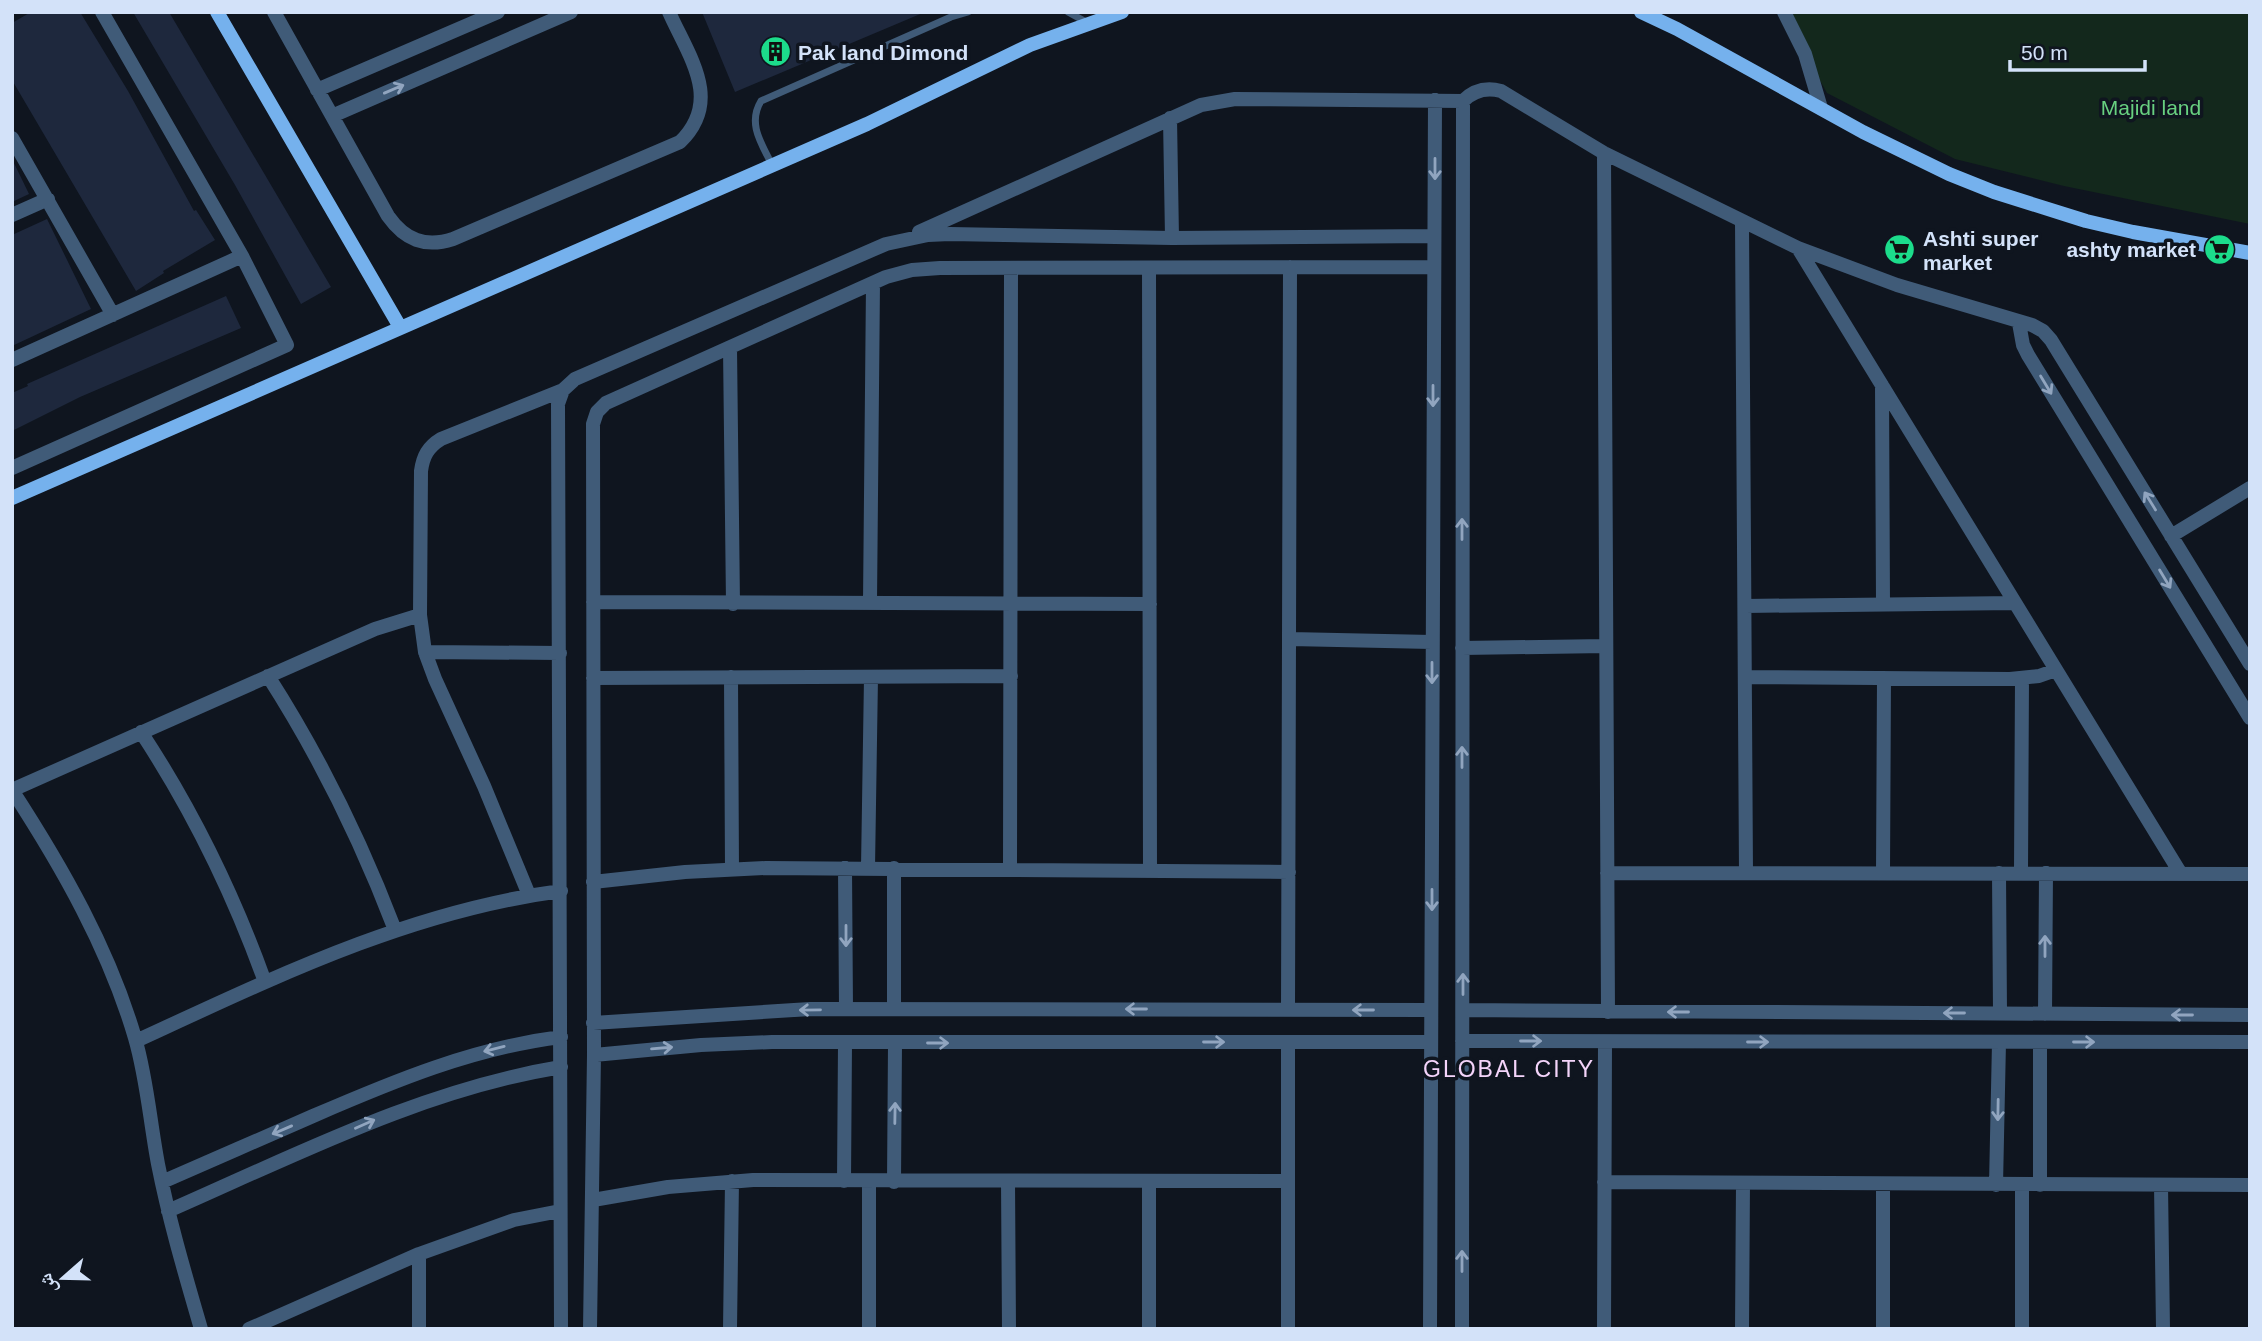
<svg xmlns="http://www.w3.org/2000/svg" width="2262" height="1341" font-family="Arial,'Noto Naskh Arabic',sans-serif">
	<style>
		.green { fill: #13281c }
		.building { fill: #1e283d }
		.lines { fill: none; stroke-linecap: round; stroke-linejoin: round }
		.lane { stroke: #405b78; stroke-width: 7 }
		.street { stroke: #405b78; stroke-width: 14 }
		.secondary { stroke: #75b1ed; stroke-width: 14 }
		.oneway { stroke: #91a5bf }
		.labels { text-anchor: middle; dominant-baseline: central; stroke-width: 7; stroke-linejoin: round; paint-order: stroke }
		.poi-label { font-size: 21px; font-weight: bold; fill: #d3e2f9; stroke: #0f151f; text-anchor: start }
		.park-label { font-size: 21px; fill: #68d080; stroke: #0f151f }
		.neighbourhood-label { font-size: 23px; letter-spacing: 2px; fill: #f4d4fa; stroke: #0f151f }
	</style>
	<rect width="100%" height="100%" fill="#0f151f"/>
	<path class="green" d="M1782,12H2250V224L2064,186L1955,159L1827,93Z"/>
	<path class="building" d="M31,12H80L128,91L194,211L196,210L215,240L163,271L164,273L136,291L12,80V23Z
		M133,12H169L331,287L301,304L235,185Z
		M702,12H925L735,92Z
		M12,159L29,194L12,202Z
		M47,219L91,309L12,346V235Z
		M226,296L241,328L80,397L12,431V393L28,386L27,384Z"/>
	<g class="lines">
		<path class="lane" d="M1068,12L1088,23
			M772,165C762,144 747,124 761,101L951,17L968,12"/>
		<path class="street" d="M274,12L388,216C405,240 425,248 453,239L680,142C723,100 689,57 669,12
			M1784,12L1805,54L1821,108
			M317,90L498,12
			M332,116L571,12
			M1170,118L1172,238
			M12,138L113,315
			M1604,153L1608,1012
			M12,215L48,199
			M1742,222L1746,873
			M919,232L1201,105L1235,99L1463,101C1474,90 1486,87 1501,91L1604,153L1798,248L1897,285L2032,325L2043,331L2051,340L2250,664
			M1798,248L2181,874
			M1149,268L1150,870
			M2019,323L2023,345L2028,355L2250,718
			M730,348L733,604
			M12,360L242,256L102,12
			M1882,385L1883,604
			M12,468L287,345L242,256
			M2171,536L2250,488
			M593,602L1150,604
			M870,602L873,283
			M1745,606L2015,603
			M1290,639L1432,642
			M1462,648L1606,646
			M425,652L560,653
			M268,676C320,757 361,841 395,930
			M731,677L732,869
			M1745,677L2010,679L2039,676L2056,670
			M593,678L1011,676
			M141,732C193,811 233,893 265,982
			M845,868L846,1009
			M868,868L871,677
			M1010,869L1011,269
			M2021,872L2022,679
			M1607,873L2250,874
			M1883,873L1884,678
			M1999,873L2000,1013
			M593,882L685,872L766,868L1289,872
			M529,895L484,786L435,679L425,652L420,615L421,471C423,456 428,447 441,439L563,390
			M894,1008V868
			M1288,1010L1290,267
			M1463,1010L2250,1015
			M2045,1014L2046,873
			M593,1023L810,1009L1431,1010
			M136,1041C273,978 409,911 561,891
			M1462,1041L2250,1042
			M1288,1042V1329
			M594,1055L701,1045L772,1042H1431
			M844,1181L845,1043
			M1008,1181L1009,1329
			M162,1182C212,1160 263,1138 313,1116C394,1081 473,1048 561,1037
			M894,1182L895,1043
			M1604,1182L2250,1185
			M1883,1184V1329
			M1996,1185L1999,1042
			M2022,1185V1329
			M2040,1185V1042
			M2161,1185L2163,1329
			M593,1200L668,1187L753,1180L1288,1181
			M168,1211C296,1155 422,1090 561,1067
			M419,1254V1329
			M201,1329C185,1274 169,1220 158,1164C150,1122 147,1079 135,1038C109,949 62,867 12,790L375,629L420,615
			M249,1329L419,1254L514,1220L560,1211
			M561,1329L558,404L563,390L575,379L886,244L928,235L950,234L1172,238L1434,236
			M590,1329L594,1055L593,424L597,412L606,403L886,277L912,270L940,268L1434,267
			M730,1329L732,1181
			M869,1329V1182
			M1149,1329V1182
			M1430,1329L1435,100
			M1462,1329L1463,101
			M1604,1329L1605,1042
			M1742,1329L1743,1183"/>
		<path class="secondary" d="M217,12L400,327
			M1641,12L1677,29L1863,132L1949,174L1994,192L2086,221L2133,232L2250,253
			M12,498L867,124L1030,45L1122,12"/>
	</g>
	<defs><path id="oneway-shaft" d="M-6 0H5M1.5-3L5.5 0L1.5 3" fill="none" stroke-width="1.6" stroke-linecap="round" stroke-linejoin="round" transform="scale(1.75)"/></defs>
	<g class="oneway">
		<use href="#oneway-shaft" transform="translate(394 89) rotate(-23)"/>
		<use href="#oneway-shaft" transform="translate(1435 169) rotate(90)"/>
		<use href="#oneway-shaft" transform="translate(2046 385) rotate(59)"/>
		<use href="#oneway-shaft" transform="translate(1433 396) rotate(90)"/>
		<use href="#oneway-shaft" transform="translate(2150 501) rotate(-122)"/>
		<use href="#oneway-shaft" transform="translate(1462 529) rotate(-90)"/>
		<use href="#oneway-shaft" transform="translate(2165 579) rotate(59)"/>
		<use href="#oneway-shaft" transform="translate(1432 673) rotate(90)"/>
		<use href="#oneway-shaft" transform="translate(1462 757) rotate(-90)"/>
		<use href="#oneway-shaft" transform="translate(1432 900) rotate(90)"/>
		<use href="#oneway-shaft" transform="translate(846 936) rotate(90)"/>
		<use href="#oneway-shaft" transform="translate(2045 946) rotate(-90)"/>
		<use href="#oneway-shaft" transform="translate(1463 984) rotate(-90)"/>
		<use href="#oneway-shaft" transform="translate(1136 1009) rotate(-180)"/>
		<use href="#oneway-shaft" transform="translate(810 1010) rotate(179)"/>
		<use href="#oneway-shaft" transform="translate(1363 1010) rotate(-180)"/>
		<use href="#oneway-shaft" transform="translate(1678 1012) rotate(-180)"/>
		<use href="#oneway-shaft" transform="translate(1954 1013) rotate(-180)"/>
		<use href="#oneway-shaft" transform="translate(2182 1015) rotate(-180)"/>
		<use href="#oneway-shaft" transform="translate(1531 1041)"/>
		<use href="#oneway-shaft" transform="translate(1214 1042)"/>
		<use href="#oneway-shaft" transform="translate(1758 1042)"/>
		<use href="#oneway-shaft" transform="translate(2084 1042)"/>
		<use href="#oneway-shaft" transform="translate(938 1043)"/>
		<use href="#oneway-shaft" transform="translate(662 1048) rotate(-5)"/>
		<use href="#oneway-shaft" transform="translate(494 1049) rotate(166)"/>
		<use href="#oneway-shaft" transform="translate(1998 1110) rotate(91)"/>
		<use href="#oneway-shaft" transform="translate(895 1113) rotate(-89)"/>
		<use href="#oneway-shaft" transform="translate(365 1124) rotate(-24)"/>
		<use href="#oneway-shaft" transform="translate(282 1130) rotate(157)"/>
		<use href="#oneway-shaft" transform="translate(1462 1261) rotate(-90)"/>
	</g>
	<defs>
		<symbol id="building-disc" viewBox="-11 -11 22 22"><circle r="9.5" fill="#1cdc8b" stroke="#0f151f"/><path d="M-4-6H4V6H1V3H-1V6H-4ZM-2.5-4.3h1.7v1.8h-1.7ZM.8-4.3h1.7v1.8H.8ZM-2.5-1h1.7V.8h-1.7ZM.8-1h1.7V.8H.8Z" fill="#111"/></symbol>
		<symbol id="supermarket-disc" viewBox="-11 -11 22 22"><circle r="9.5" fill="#1cdc8b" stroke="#0f151f"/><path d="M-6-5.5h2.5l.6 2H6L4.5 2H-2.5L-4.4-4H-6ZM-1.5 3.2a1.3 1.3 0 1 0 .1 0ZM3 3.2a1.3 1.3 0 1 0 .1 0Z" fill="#111"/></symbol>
	</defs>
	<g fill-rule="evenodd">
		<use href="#building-disc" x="758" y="34" width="35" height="35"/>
		<use href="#supermarket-disc" x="2202" y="232" width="35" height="35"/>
		<use href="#supermarket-disc" x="1882" y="232" width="35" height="35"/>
	</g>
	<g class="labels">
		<g class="poi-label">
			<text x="798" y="52">Pak land Dimond</text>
			<text x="1923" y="238">Ashti super<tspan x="1923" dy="24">market</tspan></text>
			<text x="2196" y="249" text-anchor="end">ashty market</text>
		</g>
		<g class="park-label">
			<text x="2151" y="107">Majidi land</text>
		</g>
		<g class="neighbourhood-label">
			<text x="1509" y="1069">GLOBAL CITY</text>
		</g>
	</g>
	<rect width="2262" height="1341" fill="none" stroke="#d3e2f9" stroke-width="28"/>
	<g transform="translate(63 1278) rotate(250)" stroke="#0f151f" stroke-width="5" paint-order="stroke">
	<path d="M0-5L12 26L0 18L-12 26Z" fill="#d3e2f9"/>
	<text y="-10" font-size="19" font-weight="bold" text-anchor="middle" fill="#d3e2f9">ش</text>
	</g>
	<path d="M2010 60v10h135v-10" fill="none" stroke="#d3e2f9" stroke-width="3.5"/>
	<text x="2021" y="60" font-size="21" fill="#d3e2f9" stroke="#0f151f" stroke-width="5" paint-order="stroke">50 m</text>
</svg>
